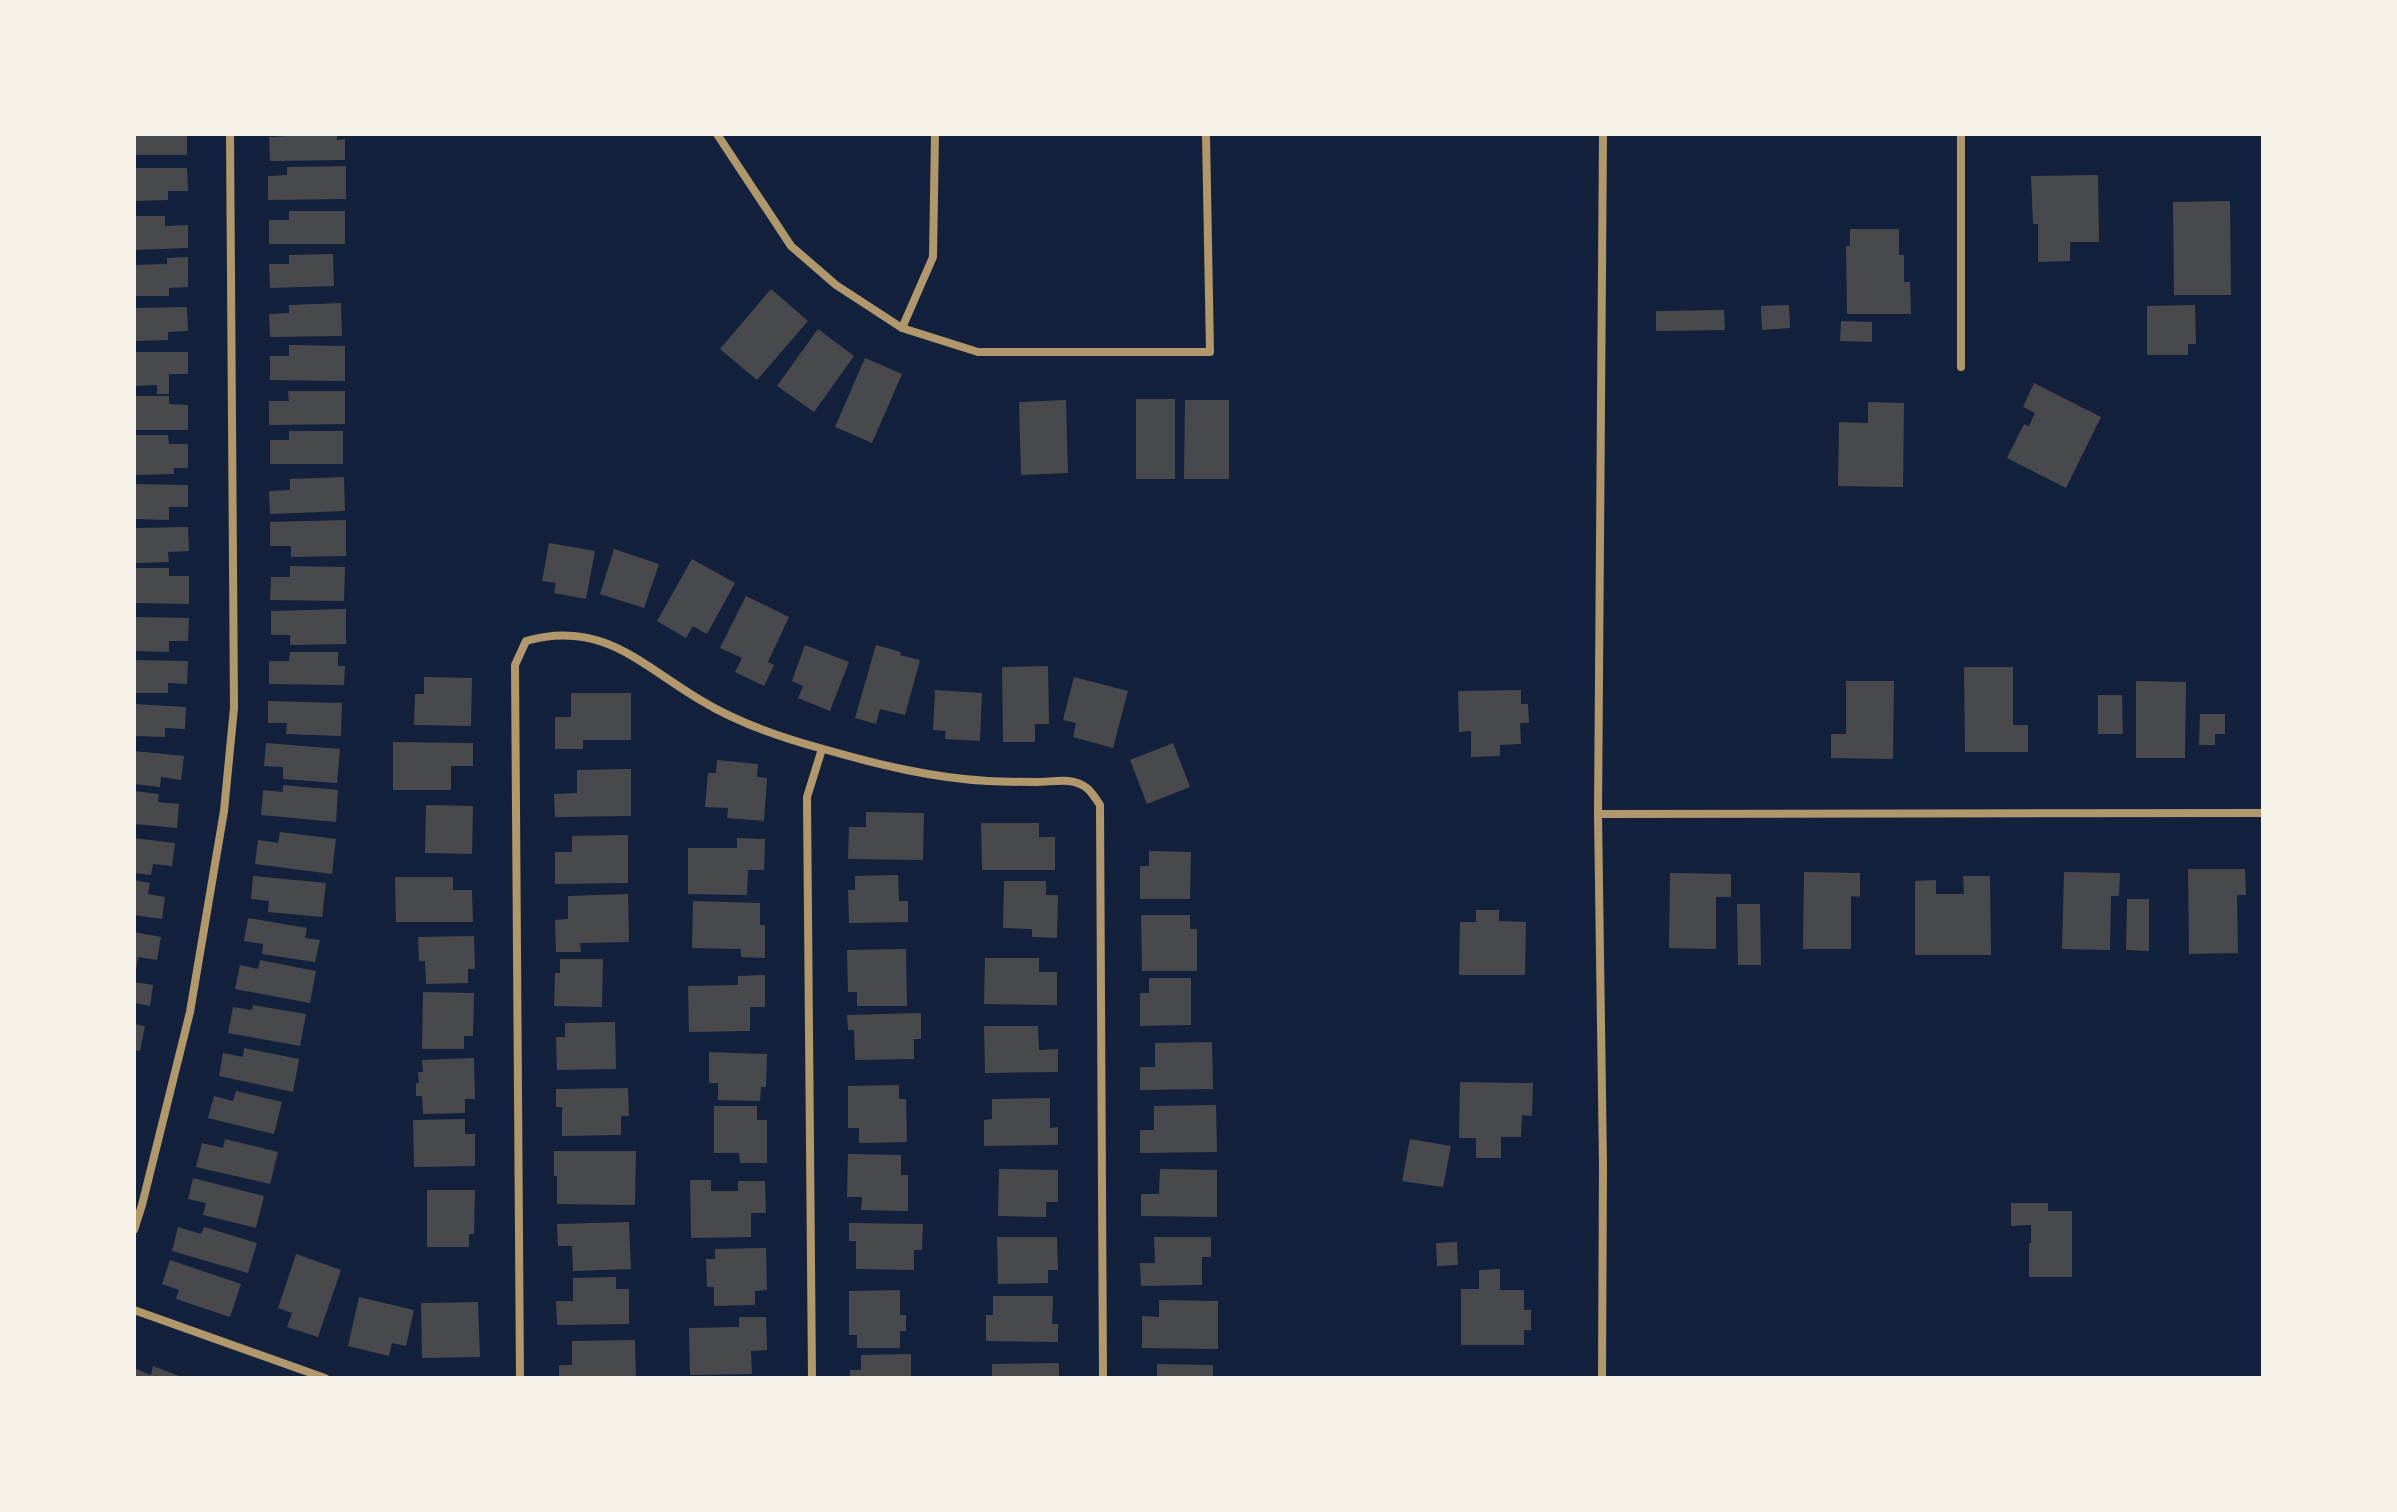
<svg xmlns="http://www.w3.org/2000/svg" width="2397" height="1512" font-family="'Space Grotesk',sans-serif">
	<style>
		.building { fill: #48494c }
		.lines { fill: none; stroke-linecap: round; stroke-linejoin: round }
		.minor { stroke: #b1986c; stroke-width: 8 }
	</style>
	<rect width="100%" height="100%" fill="#14213d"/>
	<path class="building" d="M134,134H187V155H134Z
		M289,134H337V140L345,139V160L270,161L269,137L289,136Z
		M346,166V199L268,200V176L287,175V167Z
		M134,168H187L188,191H168V200L134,201Z
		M2098,175L2099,242H2070V261L2038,262V224H2033L2031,176Z
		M2230,201L2231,295H2174L2173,202Z
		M289,211H345V244H269V220H289Z
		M134,216H165V226L188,225V248L134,250Z
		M1850,229H1899V255H1904V282H1910L1911,314H1847L1846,246H1850Z
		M333,254L334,286L270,288L269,264H289V255Z
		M188,257V287L169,288V296H134V265L167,264V258Z
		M771,289L808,321L757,380L720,349Z
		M341,303L342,336L270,337L269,314L289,313V305Z
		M1789,305L1790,328L1762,330L1761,306Z
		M2195,305L2196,344H2188V355H2147V306Z
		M187,307L188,331L168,332V340L134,341V308Z
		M1724,310L1725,330L1656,331V311Z
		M1841,321L1872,322V342L1840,341Z
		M818,329L854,356L814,412L777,386Z
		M289,345L345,346V381L270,380V356H289Z
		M134,352H188V374H169V394H157V385L134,386Z
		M865,358L902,374L872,443L835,427Z
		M2034,383L2101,417L2066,488L2007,458L2024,424L2029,426L2035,413L2023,407Z
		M288,391H345V424L269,425V401H289Z
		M134,396H169V404L188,405V430H134Z
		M1136,399H1175V479H1136Z
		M1066,400L1068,473L1021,475L1019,402Z
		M1185,400H1229V479H1184Z
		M1868,402L1904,403L1903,487L1838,486L1839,422L1868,423Z
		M289,431H343V464H270V440H289Z
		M134,435H168L169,444H188V468H174V474L134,475Z
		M344,477L345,511L270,514L269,491L290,490V479Z
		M134,484L188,485V507H169V520L134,519Z
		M346,520V556L291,557V546H270V522Z
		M188,527L189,551L168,552L169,562L134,563V528Z
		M549,543L595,551L586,599L554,593L556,583L542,581Z
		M614,549L659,564L644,608L600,594Z
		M692,559L735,583L707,634L693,626L686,638L657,621Z
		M290,566L345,567L344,601L270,600L271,577H290Z
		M134,568H169V576H189V604L134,603Z
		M746,596L789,617L768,662L774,665L764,686L735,672L742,658L720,648Z
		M346,609V644L290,645V635H271V611Z
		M134,617L189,618L188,641H169V652L134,651Z
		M805,645L849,662L830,711L798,698L803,686L792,681Z
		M876,645L901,652L900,655L920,660L905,715L880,709L876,724L855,718Z
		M290,652H338V666H345L344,685L269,684V661H289Z
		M134,660L188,661L187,684L168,683V693H134Z
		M1048,666L1049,724H1035V742H1003L1002,667Z
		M1964,667H2013V725H2028V752H1965Z
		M424,677L472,678L471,726L414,725L415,694H424Z
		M1074,677L1128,691L1113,748L1073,737L1076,723L1063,720Z
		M1846,681H1894L1893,759L1831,758V734H1846Z
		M2136,681L2186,682L2185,758H2136Z
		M935,690L982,693L980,741L945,739L946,731L933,730Z
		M1521,690V704H1528L1529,723H1520L1521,744L1500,745V756L1471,757V731L1459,732L1458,691Z
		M571,693H631V740H583V749H555V717H571Z
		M2098,695H2122L2123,734H2098Z
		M268,701L342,703L341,736L286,734L287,723H268Z
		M134,704L186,707L185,729L165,728V737L134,736Z
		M2200,714H2225V734H2215V745H2199Z
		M393,742L473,743V766H451V790H393Z
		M266,743L340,749L337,783L283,779V767L264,766Z
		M1173,743L1190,787L1147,804L1130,760Z
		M134,751L184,756L181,780L161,777L160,787L134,784Z
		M717,760L758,764L757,777L767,778L764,821L727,818L728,808L705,807L708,773H716Z
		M631,769V816L555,817L554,794L577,793V770Z
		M283,785L338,790L336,822L261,815L263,790L283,792Z
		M134,791L159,794L158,802L179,804L177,828L134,824Z
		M426,805L473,806L472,854L425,853Z
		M866,812L924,813L923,860L848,859L849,827H866Z
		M981,823H1039V837H1055V870H982Z
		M280,832L336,839L332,874L255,864L258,840L278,843Z
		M628,835V883L555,884V852H572V836Z
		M134,838L175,843L172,866L153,864L151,875L134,873Z
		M737,838L765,839L764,870H748L747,895L688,894V848H737Z
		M1149,851L1191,852L1190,899H1140V866H1149Z
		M2188,869H2245L2246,895H2237L2238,953L2189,954Z
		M1804,872L1860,873V897L1851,896V949H1803Z
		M2064,872L2120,873L2119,896H2111L2110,950L2062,949Z
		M1670,873L1731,874V897H1716V949L1669,948Z
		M898,875L899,901H908V922L849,923L848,890H855V876Z
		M253,876L326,883L322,917L268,912L269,901L251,899Z
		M1963,876H1990L1991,955H1915V881L1936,880V894H1964Z
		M395,877H453V890H472L473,922H396Z
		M134,880L150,883L148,894L165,897L162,919L134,915Z
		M1004,881H1046V895H1058L1057,938L1032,937V929L1003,928Z
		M628,894L629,942L580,943L581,952H556L555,920L568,919V896Z
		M2127,899H2149V951L2126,950Z
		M693,901L760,903V925H765V958L741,957V949L692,948Z
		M1737,904H1760L1761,965H1738Z
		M1476,910H1499V921L1526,922L1525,975H1459L1460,922H1476Z
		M1141,915H1190V929H1197V971H1142Z
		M248,918L307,928L305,938L320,940L315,962L262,954L263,944L244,941Z
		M134,932L161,937L157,960L138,957L136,969Z
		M474,936L475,969H468V983L426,984L425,961H419L418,937Z
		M906,949L907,1006H857V992H848L847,950Z
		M985,958H1039V972H1057V1005L984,1004Z
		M560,959H603L602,1007L554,1006L555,973H560Z
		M260,960L316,971L310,1003L235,989L240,965L258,969Z
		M765,975V1007H750V1031L689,1032L688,986L738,985V976Z
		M1149,978H1191V1025L1140,1026V993H1149Z
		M134,982L153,985L150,1006L134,1003Z
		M423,992L474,993L473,1036H464V1049H422Z
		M253,1005L306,1014L300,1046L228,1033L233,1007L252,1010Z
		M921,1013V1039H914V1059L855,1060L854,1030H848L847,1015Z
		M615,1022L616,1069L557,1070L556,1037H565V1023Z
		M134,1024L145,1026L140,1051L134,1050Z
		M984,1026H1038L1039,1050L1058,1049V1072L985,1073Z
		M1212,1042L1213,1089L1140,1090V1067H1155V1043Z
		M244,1048L299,1059L293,1092L219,1076L223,1053L243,1057Z
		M709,1052L767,1054L766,1087H761L760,1101L718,1100V1083H709Z
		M474,1058L475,1099H465V1113L423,1114L422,1096H416V1083H419L418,1072H423L422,1060Z
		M1460,1082L1533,1083L1532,1116L1522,1115L1521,1137H1501V1158H1476V1138H1459Z
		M899,1085V1099H906L907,1142L859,1143V1128H848V1086Z
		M628,1088L629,1116H621V1135L562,1136V1107H556V1089Z
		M236,1091L282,1102L274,1134L208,1118L214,1096L233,1101Z
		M1050,1098V1128L1058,1127V1145L984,1146V1120L992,1119V1099Z
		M1216,1105L1217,1152L1140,1153V1130H1154V1106Z
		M714,1106H757V1120H767V1163H740L739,1153H714Z
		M465,1119V1134H475V1166L414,1167L413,1120Z
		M225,1139L278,1152L270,1184L196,1167L202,1143L223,1148Z
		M1410,1139L1451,1146L1443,1187L1402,1181Z
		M554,1151H636L635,1205L557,1204V1176H554Z
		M848,1154L901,1155V1175H908V1211L861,1210L862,1197H847Z
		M999,1169L1058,1170V1202H1046V1217L998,1216Z
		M1160,1169L1217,1170V1217L1141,1216V1194H1159Z
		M193,1178L264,1196L256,1228L203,1215L206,1203L188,1199Z
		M690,1180H711V1191H738V1181H765L766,1213H751V1237L691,1238Z
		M427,1190H475L474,1234H469V1247H427Z
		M2011,1203H2048V1211H2072V1277H2029V1243H2031V1225L2011,1226Z
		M629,1222L631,1269L573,1271L572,1246H558L557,1224Z
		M849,1223L923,1224L922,1250H914V1270L856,1269V1241H849Z
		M178,1227L201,1234L204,1227L257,1243L248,1273L172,1251Z
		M997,1237H1057L1058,1270H1048V1283L998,1284Z
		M1154,1237H1211V1257H1202V1285L1141,1286L1140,1263H1155Z
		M1457,1242L1458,1265L1437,1266L1436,1243Z
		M766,1248L767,1290L755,1291V1305L714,1306V1287H707L706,1259H715V1249Z
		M296,1254L341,1270L318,1337L287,1327L292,1313L278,1308Z
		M170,1260L241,1284L230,1317L176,1299L179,1290L162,1284Z
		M1500,1269V1290H1524V1310H1531V1330H1524V1345H1461V1289H1479V1270Z
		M616,1277V1289H629V1324L557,1325L556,1301H573V1278Z
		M900,1290V1315H906V1331H900V1348H857V1335H849V1291Z
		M993,1296H1053L1052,1324H1058V1342L986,1341V1315H993Z
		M359,1297L414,1310L406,1346L392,1343L389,1356L348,1346Z
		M1159,1300L1218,1301V1349L1142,1348V1316L1159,1317Z
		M478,1302L480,1357L422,1358L421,1303Z
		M739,1317H766L767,1350L751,1351L752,1374L690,1375L689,1328L739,1327Z
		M635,1340L636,1378H559V1365H572V1341Z
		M911,1354V1378H850V1370H861V1355Z
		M1059,1363V1378H992V1364Z
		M1157,1364L1213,1365V1378H1157Z
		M153,1366L184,1378H134V1368L151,1375Z"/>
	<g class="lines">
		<path class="minor" d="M717,134L791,246L836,285L902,328L978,352H1210L1206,134
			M902,328L933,257L935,134
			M1961,367V134
			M1598,814L2263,813
			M134,1230L142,1205L190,1012L224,811L234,708L230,134
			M134,1310L325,1378
			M520,1378L515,665L526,641C603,619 642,666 702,701C740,724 785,739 827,750C880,765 933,778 988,781C1005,782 1021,782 1037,782C1047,782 1058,780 1068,781C1086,783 1091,791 1100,805L1103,1378
			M812,1378L807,797L822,749
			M1602,1378L1603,1165L1598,814L1603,134"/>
	</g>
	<rect width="2397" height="1512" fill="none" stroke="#f6f1e7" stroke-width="272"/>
</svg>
